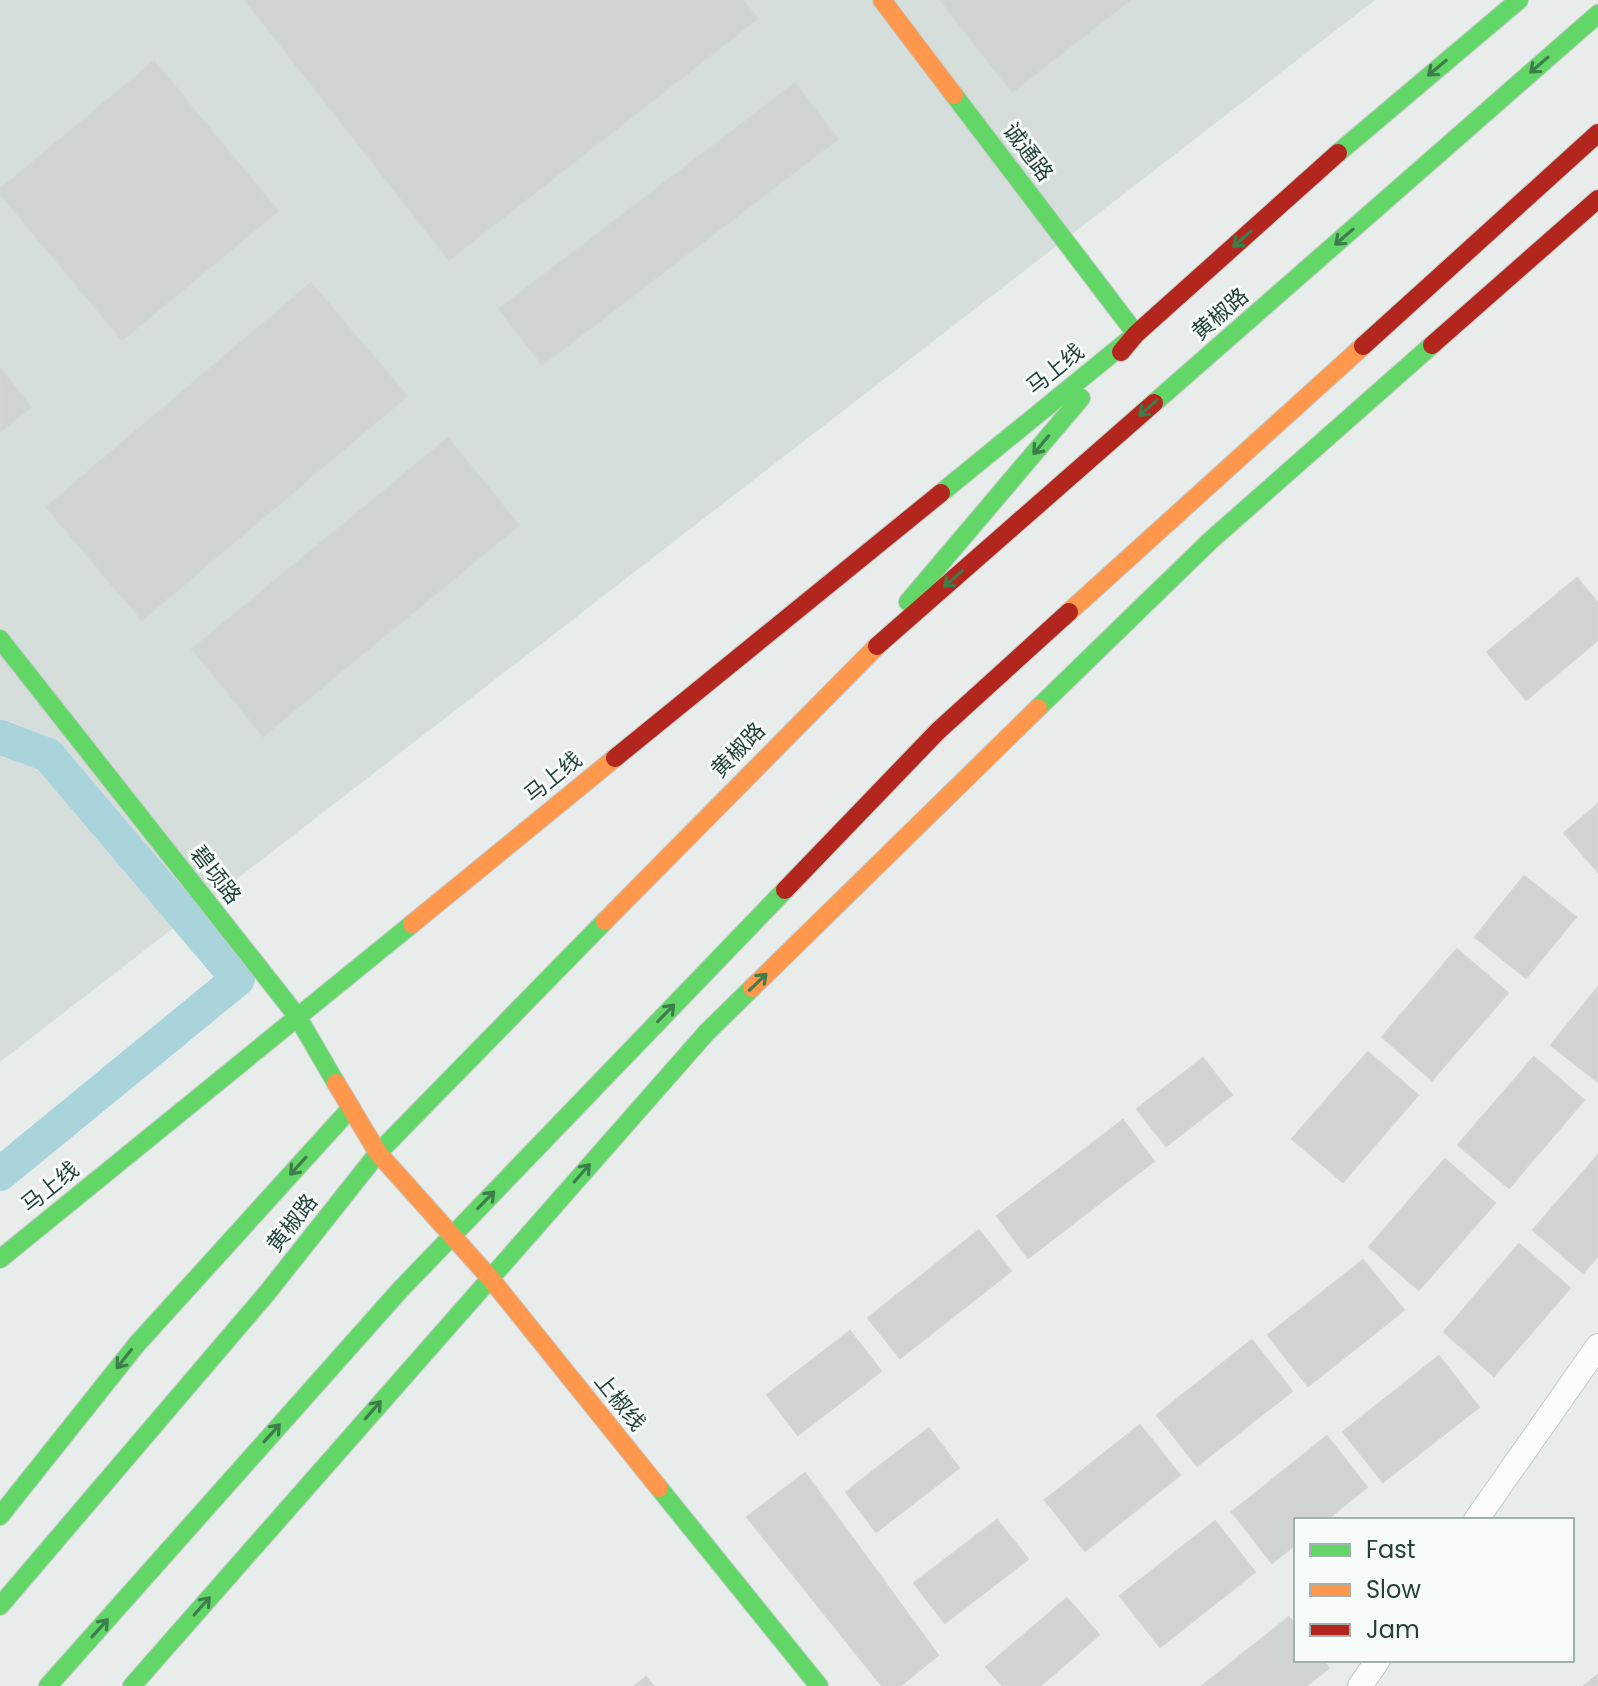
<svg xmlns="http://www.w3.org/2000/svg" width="1598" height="1686" font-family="Poppins,'Noto Sans SC',sans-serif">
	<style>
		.built { fill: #d6dedb }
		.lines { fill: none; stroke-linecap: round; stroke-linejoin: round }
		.canal { stroke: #a9d4db; stroke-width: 34 }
		.building { fill: #cfd4d2; stroke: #d1d6d4; stroke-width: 2 }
		.street-casing { stroke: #c5cac8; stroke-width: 26 }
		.fast-casing { stroke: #c3cbc8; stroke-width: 20 }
		.slow-casing { stroke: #c3cbc8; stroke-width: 20 }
		.jam-casing { stroke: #c3cbc8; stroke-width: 20 }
		.street { stroke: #fcfcfc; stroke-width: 24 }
		.fast { stroke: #63d668; stroke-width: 18 }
		.slow { stroke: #ff974d; stroke-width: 18 }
		.jam { stroke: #b3261e; stroke-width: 18 }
		.oneway { stroke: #3d7d4c }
		.labels { text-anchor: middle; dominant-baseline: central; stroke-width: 6; stroke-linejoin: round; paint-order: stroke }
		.street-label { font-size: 22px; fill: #24423a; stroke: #f7fbf9 }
	</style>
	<rect width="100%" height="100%" fill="#e8edeb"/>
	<path class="built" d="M0,0H1375L0,1062Z"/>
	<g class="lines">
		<path class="canal" d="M0,737L48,755L238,979L0,1174"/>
	</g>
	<path class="building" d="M245,0H743L758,18L449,260Z
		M940,0H1130L1012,92Z
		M154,61L278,211L122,340L0,194V189Z
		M795,83L838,139L542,365L499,309Z
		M311,283L407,396L142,620L46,507Z
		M0,368L31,407L0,432Z
		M448,438L519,525L263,736L192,649Z
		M1577,578L1598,603V640L1526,700L1487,652Z
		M1598,804V872L1564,833Z
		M1524,876L1576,917L1526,978L1475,937Z
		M1457,949L1508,993L1432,1080L1382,1037Z
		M1598,987V1082L1551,1045Z
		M1368,1052L1418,1095L1343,1182L1292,1139Z
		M1534,1057L1584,1100L1509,1188L1458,1145Z
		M1203,1058L1232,1095L1166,1146L1137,1109Z
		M1123,1120L1154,1161L1028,1258L997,1216Z
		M1598,1155V1256L1583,1273L1533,1230Z
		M1445,1159L1495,1203L1419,1290L1369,1247Z
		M979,1230L1011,1271L900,1358L868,1318Z
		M1519,1244L1570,1288L1494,1376L1444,1332Z
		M1363,1260L1404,1310L1308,1386L1268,1335Z
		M850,1331L881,1371L798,1435L767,1395Z
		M1252,1340L1292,1391L1197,1466L1157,1415Z
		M1439,1356L1479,1407L1383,1482L1343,1432Z
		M1140,1425L1180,1475L1085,1551L1045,1500Z
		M929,1428L959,1468L876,1532L846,1492Z
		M1327,1436L1367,1487L1326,1520H1296V1544L1272,1563L1232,1512Z
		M805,1473L938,1655L900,1686H882L747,1517Z
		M997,1520L1028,1559L945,1623L914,1583Z
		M1215,1521L1255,1572L1160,1647L1120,1596Z
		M1067,1598L1099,1635L1040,1686H1003L986,1667Z
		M1289,1617L1296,1626V1660H1323L1329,1668L1306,1686H1202Z
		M1598,1675V1686H1584Z
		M646,1677L653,1686H635Z"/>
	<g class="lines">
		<defs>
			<path id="street" d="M1476,1520L1598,1346
				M1360,1686L1378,1660"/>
			<path id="fast" d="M1338,153L1519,0
				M1154,403L1598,14
				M941,493L1136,334L954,95
				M908,602L1081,398
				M0,639L297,1016L336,1083
				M1038,708L1210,541L1432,345
				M0,1259L412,924
				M659,1488L819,1686
				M0,1516L137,1344L351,1108
				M0,1606L267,1293L378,1153L605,921
				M48,1686L400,1290L785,890
				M132,1686L707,1032L752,988"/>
			<path id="slow" d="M882,0L954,95
				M1069,612L1363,346
				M605,921L877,646
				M412,924L615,758
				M752,988L1038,708
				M336,1083L378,1153L490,1278L659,1488"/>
			<path id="jam" d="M1432,345L1598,199
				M1363,346L1598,133
				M1121,352L1136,334L1338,153
				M877,646L1154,403
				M615,758L941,493
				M785,890L938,731L1069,612"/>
		</defs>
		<use href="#street" class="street-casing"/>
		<use href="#fast" class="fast-casing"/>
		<use href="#slow" class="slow-casing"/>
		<use href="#jam" class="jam-casing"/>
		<use href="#street" class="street"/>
		<use href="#fast" class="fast"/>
		<use href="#slow" class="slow"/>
		<use href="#jam" class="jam"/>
	</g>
	<defs><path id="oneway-shaft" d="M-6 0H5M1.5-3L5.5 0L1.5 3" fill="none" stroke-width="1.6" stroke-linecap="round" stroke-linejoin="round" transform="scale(2)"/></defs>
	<g class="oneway">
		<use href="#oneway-shaft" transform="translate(1539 65) rotate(139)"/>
		<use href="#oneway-shaft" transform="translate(1437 68) rotate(140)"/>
		<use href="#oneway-shaft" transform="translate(1344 237) rotate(139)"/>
		<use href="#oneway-shaft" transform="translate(1242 239) rotate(138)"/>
		<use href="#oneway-shaft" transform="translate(1148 408) rotate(139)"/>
		<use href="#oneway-shaft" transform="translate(1041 445) rotate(130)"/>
		<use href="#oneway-shaft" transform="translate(953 579) rotate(139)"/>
		<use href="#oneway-shaft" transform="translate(758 982) rotate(-44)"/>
		<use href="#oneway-shaft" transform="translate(666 1013) rotate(-46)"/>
		<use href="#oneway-shaft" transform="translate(298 1166) rotate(132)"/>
		<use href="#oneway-shaft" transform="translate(582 1173) rotate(-49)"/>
		<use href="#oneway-shaft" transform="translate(486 1200) rotate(-46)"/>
		<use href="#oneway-shaft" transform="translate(124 1359) rotate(128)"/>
		<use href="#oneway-shaft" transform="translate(373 1410) rotate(-49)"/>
		<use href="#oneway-shaft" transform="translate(272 1433) rotate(-48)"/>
		<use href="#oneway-shaft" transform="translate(202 1606) rotate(-49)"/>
		<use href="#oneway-shaft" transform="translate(100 1628) rotate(-48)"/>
	</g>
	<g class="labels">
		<g class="street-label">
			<text transform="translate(1028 152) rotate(53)">诚通路</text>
			<text transform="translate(1220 314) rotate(-41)">黄椒路</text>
			<text transform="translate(1055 369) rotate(-39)">马上线</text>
			<text transform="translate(738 750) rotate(-46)">黄椒路</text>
			<text transform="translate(553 777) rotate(-39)">马上线</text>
			<text transform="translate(216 875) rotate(52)">碧顷路</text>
			<text transform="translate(50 1187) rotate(-39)">马上线</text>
			<text transform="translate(292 1223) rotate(-52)">黄椒路</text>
			<text transform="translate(620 1402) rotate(51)">上椒线</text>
		</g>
	</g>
	<rect x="1294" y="1518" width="280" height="144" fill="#f7fbf9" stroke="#a3b1ad" stroke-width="2"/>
	<rect x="1310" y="1544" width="40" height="12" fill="#63d668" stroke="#a3b1ad" stroke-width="2"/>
	<text x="1366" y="1558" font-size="24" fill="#24423a">Fast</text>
	<rect x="1310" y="1584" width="40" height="12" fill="#ff974d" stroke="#a3b1ad" stroke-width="2"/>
	<text x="1366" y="1598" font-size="24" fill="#24423a">Slow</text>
	<rect x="1310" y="1624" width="40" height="12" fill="#b3261e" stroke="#a3b1ad" stroke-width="2"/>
	<text x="1366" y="1638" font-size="24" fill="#24423a">Jam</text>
</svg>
